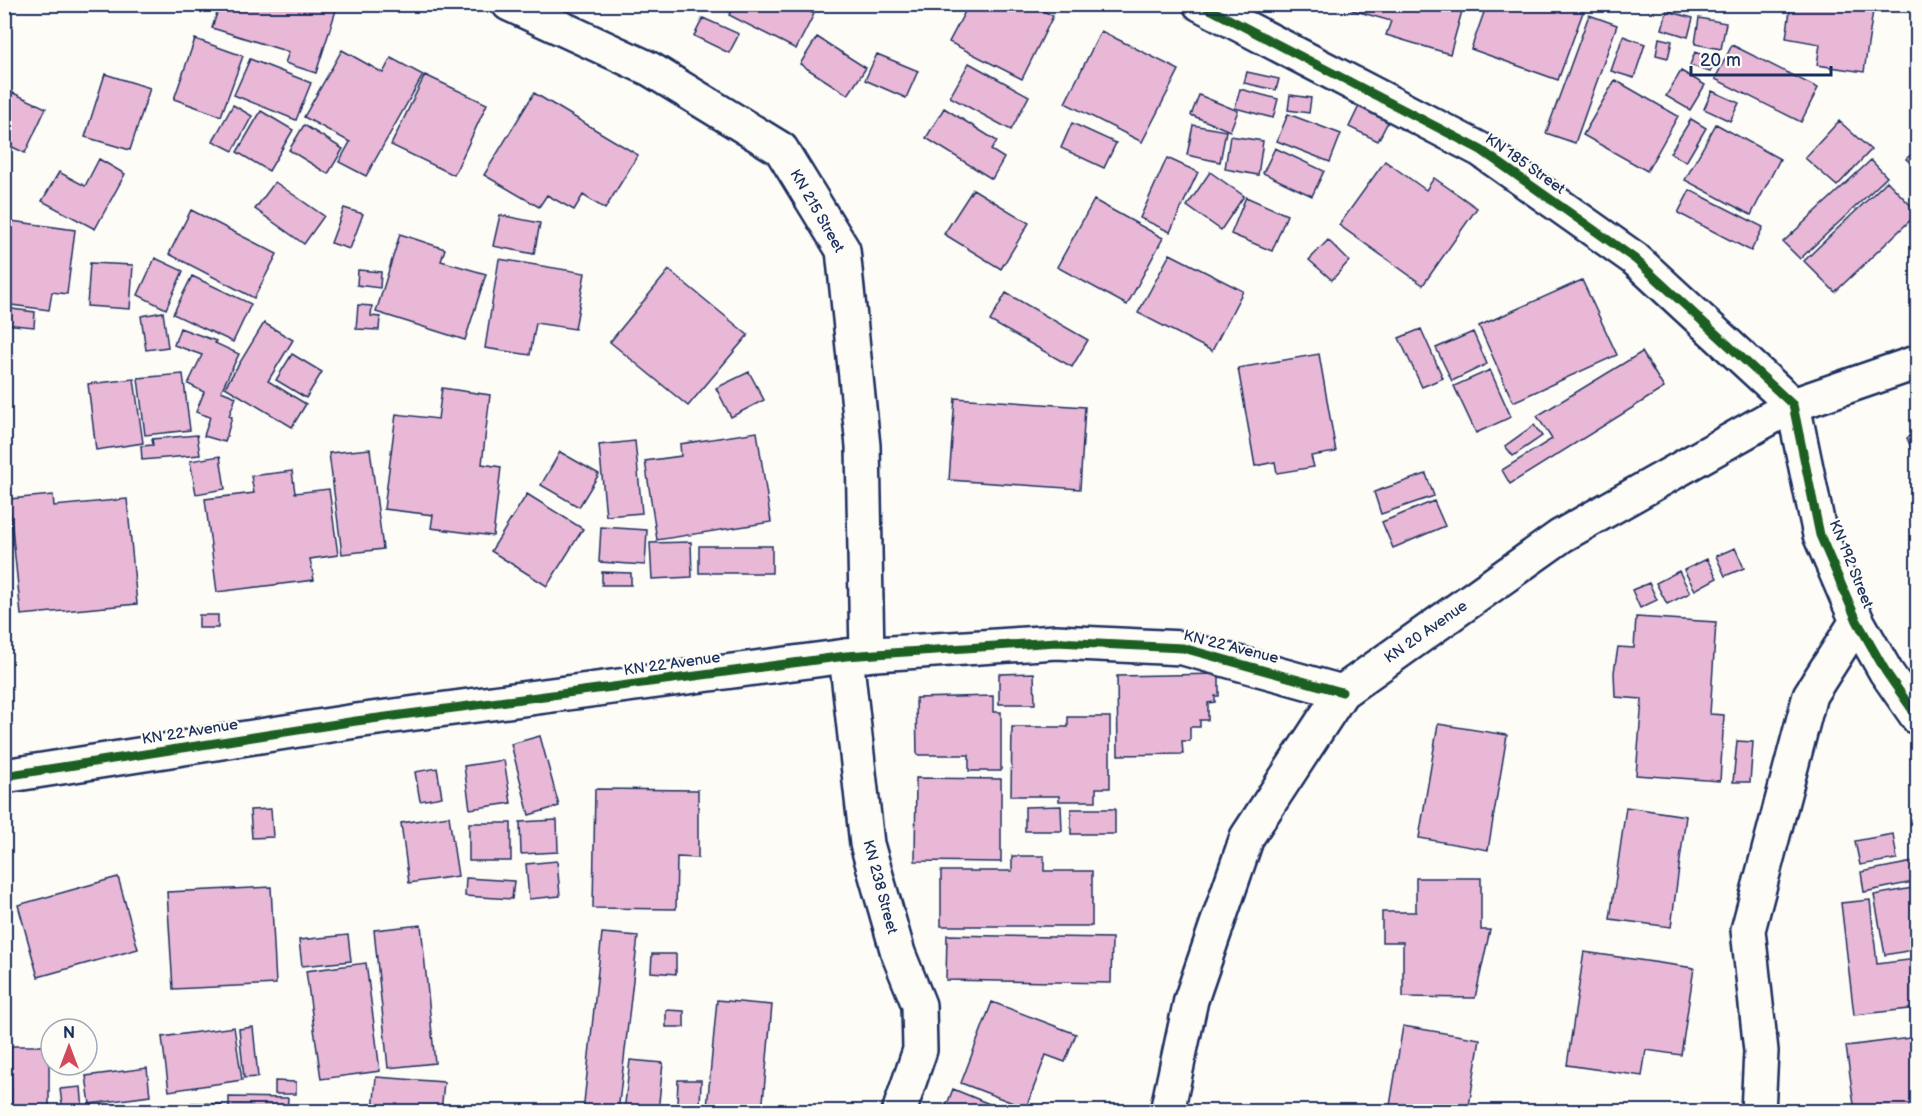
<svg xmlns="http://www.w3.org/2000/svg" width="1922" height="1116" font-family="'Balsamiq Sans',sans-serif">
	<style>
		.building { fill: #e9b8d7; stroke: #1b2f5e; stroke-width: 1.5 }
		.lines { fill: none; stroke-linecap: round; stroke-linejoin: round }
		.minor-casing { stroke: #1b2f5e; stroke-width: 38 }
		.tertiary-casing { stroke: #1b2f5e; stroke-width: 38 }
		.secondary-casing { stroke: #1b2f5e; stroke-width: 38 }
		.minor { stroke: #fdfcf7; stroke-width: 33 }
		.tertiary { stroke: #fdfcf7; stroke-width: 33 }
		.secondary { stroke: #fdfcf7; stroke-width: 33 }
		.cycleway-casing { stroke: #fdfcf7; stroke-width: 13 }
		.cycleway { stroke: #1b5e20; stroke-width: 9 }
		.labels { text-anchor: middle; dominant-baseline: central; stroke-width: 4.5; stroke-linejoin: round; paint-order: stroke }
		.street-label { font-size: 15px; fill: #1b2f5e; stroke: #fdfcf7 }
	</style>
	<rect width="100%" height="100%" fill="#fdfcf7"/>
	<filter id="ink" filterUnits="userSpaceOnUse"><feTurbulence type="fractalNoise" baseFrequency=".0167" numOctaves="2"/><feDisplacementMap in="SourceGraphic" scale="12" xChannelSelector="R" yChannelSelector="G"/><feConvolveMatrix kernelMatrix="1 2 1 2 8 2 1 2 1" color-interpolation-filters="sRGB"/></filter>
	<g filter="url(#ink)">
		<path class="building" d="M220,4H338L316,73L285,63L289,52L212,28Z
			M735,4H797L814,14L796,49L729,15Z
			M969,4H1031L1053,16L1022,79L949,42Z
			M1353,4H1464L1450,54L1386,35L1391,21L1352,10Z
			M1487,4H1586L1558,80L1471,49Z
			M1791,4H1874L1864,72L1817,65L1820,44L1786,38Z
			M1667,11L1693,18L1688,37L1662,29Z
			M1589,15L1617,25L1575,143L1546,133Z
			M703,18L739,34L729,53L694,36Z
			M1699,18L1726,23L1721,49L1695,44Z
			M1101,31L1179,70L1142,142L1065,103Z
			M1623,36L1645,44L1634,78L1611,71Z
			M817,37L866,68L848,95L800,64Z
			M1659,38L1672,41L1668,58L1656,55Z
			M195,39L243,56L221,116L174,99Z
			M1732,45L1818,88L1801,122L1715,79Z
			M342,50L383,73L391,58L423,75L366,176L339,162L350,142L304,117Z
			M1695,52L1715,60L1710,72L1690,65Z
			M877,54L918,71L906,98L865,80Z
			M250,59L311,83L296,120L234,95Z
			M969,63L1029,96L1011,130L950,97Z
			M1681,71L1705,85L1690,110L1666,96Z
			M1247,72L1279,79L1276,90L1244,83Z
			M105,74L150,88L130,150L85,137Z
			M425,75L487,104L454,175L391,145Z
			M1615,80L1678,116L1647,171L1583,135Z
			M1240,89L1278,99L1273,118L1235,108Z
			M1712,91L1739,103L1730,121L1704,109Z
			M11,92L46,108L25,153L4,143V106Z
			M534,93L638,155L605,209L583,195L574,210L547,195L539,207L484,175Z
			M1199,95L1238,111L1230,131L1191,115Z
			M1290,95L1311,98L1309,113L1288,110Z
			M1361,102L1391,116L1378,141L1349,127Z
			M233,105L252,116L233,151L213,141Z
			M944,108L997,141L991,150L1004,158L992,179L926,138Z
			M261,111L293,130L269,171L237,152Z
			M1288,114L1341,134L1330,162L1277,141Z
			M1691,119L1706,128L1686,162L1670,153Z
			M1839,121L1871,150L1837,186L1805,158Z
			M1072,123L1116,143L1104,168L1061,148Z
			M1716,124L1780,159L1751,215L1685,180Z
			M304,125L343,149L328,174L289,150Z
			M1193,125L1226,131L1220,162L1187,155Z
			M1230,136L1263,141L1258,175L1225,169Z
			M1275,148L1324,171L1312,196L1263,173Z
			M1918,148V170L1906,159Z
			M1167,158L1198,172L1170,232L1140,218Z
			M99,159L125,174L95,229L42,201L59,172L85,186Z
			M1871,160L1887,177L1800,259L1783,242Z
			M1385,161L1426,190L1434,178L1477,208L1423,285L1339,225Z
			M1210,172L1244,196L1221,230L1187,206Z
			M1887,181L1918,213L1835,292L1804,261Z
			M275,182L324,216L304,244L255,209Z
			M973,189L1029,223L1001,269L944,234Z
			M1690,190L1763,227L1751,251L1678,213Z
			M1246,197L1287,215L1272,251L1231,234Z
			M1094,200L1163,238L1127,305L1057,267Z
			M344,208L363,214L350,249L331,243Z
			M191,210L277,254L254,298L169,254Z
			M500,215L540,223L534,254L493,246Z
			M4,220L75,230L67,294L52,292L49,310L4,304Z
			M400,234L445,249L441,261L486,274L465,340L376,312Z
			M1328,240L1349,261L1332,280L1309,260Z
			M1170,254L1243,291L1212,351L1138,313Z
			M155,258L183,271L166,309L138,295Z
			M499,259L585,273L575,329L536,323L530,355L485,348Z
			M90,263L133,265L130,309L87,306Z
			M358,270L381,272L380,288L357,285Z
			M669,270L748,335L688,406L610,342Z
			M192,276L251,304L233,342L173,314Z
			M1582,280L1617,355L1513,402L1479,326Z
			M1006,293L1088,340L1072,367L990,321Z
			M358,305L372,306L371,316L380,317L379,330L356,329Z
			M4,308L35,312L34,327L4,324Z
			M163,312L168,347L146,350L141,316Z
			M264,323L293,340L268,381L306,404L292,427L225,387Z
			M180,328L216,341L215,343L239,354L221,391L236,397L229,416L232,417L225,442L204,436L210,417L196,412L204,392L188,384L202,355L174,345Z
			M1421,329L1443,378L1422,387L1399,338Z
			M1473,332L1487,364L1452,381L1436,348Z
			M1642,352L1664,388L1510,484L1502,470L1552,439L1537,416Z
			M292,354L322,372L306,398L276,380Z
			M1319,354L1336,452L1311,456L1314,467L1277,473L1275,462L1255,466L1238,368Z
			M1490,370L1511,417L1476,433L1454,386Z
			M749,372L764,400L731,417L716,388Z
			M183,374L190,430L145,435L138,378Z
			M134,379L143,443L96,450L88,384Z
			M442,388L490,395L482,464L501,467L493,536L431,528L433,515L384,509L396,414L438,419Z
			M955,398L1085,407L1080,489L949,480Z
			M1534,425L1542,436L1513,456L1505,446Z
			M757,432L771,522L657,540L645,461L681,456L680,444Z
			M1918,434V465L1907,438Z
			M197,435L200,455L142,460L141,446L153,445L152,439Z
			M635,441L642,513L606,516L599,445Z
			M370,449L383,549L342,554L329,453Z
			M560,452L599,474L579,507L541,485Z
			M220,456L225,489L196,494L190,461Z
			M292,471L295,493L329,489L338,555L310,559L314,580L217,592L205,499L254,493L251,476Z
			M1426,474L1434,496L1381,514L1374,492Z
			M527,494L583,529L547,586L491,551Z
			M53,495L54,506L127,499L137,604L21,615L9,499Z
			M1434,501L1445,526L1393,548L1382,522Z
			M601,527L647,530L645,565L599,562Z
			M691,542L692,577L652,579L650,543Z
			M699,546H772V573H699Z
			M1735,548L1744,568L1725,576L1716,556Z
			M1707,559L1717,578L1695,590L1684,570Z
			M1679,571L1690,593L1667,604L1656,583Z
			M602,572L631,573V585H602Z
			M1649,583L1657,600L1640,608L1632,590Z
			M199,615H218V628H199Z
			M1636,617L1716,622L1710,714L1724,715L1720,781L1636,775L1642,699L1615,697L1614,672L1618,647L1634,648Z
			M1034,673L1035,704H999V674Z
			M1219,674V696H1215V702L1208,703V720H1200V727H1190V741H1182L1183,754L1118,755L1117,676Z
			M993,696V712H1001V771H969V755H917L916,698Z
			M1068,717H1110V788H1096V801H1059V796H1011L1012,727H1068Z
			M1438,724L1507,735L1488,850L1419,838Z
			M540,736L559,806L529,815L511,744Z
			M1737,741L1753,742L1750,782H1733Z
			M504,760L511,803L470,809L464,766Z
			M437,768L442,797L420,801L415,772Z
			M916,778L1001,779V862L915,861Z
			M595,789L698,790V858L677,857L676,909L593,908Z
			M1061,806L1062,831H1025V807Z
			M1626,807L1686,816L1671,927L1610,919Z
			M271,809L273,837L252,838L250,810Z
			M1071,809H1115V834H1071Z
			M449,816L458,876L409,883L401,823Z
			M557,820L558,852L521,854L520,822Z
			M469,823H511V861H469Z
			M1893,834L1897,859L1860,865L1855,841Z
			M1012,856H1044V871H1092V926H941V871H1012Z
			M557,861L560,896L529,899L526,864Z
			M1918,861V881L1864,892L1861,872Z
			M118,877L138,949L38,977L18,905Z
			M466,878L514,881L512,899L465,896Z
			M1416,878H1481V930H1490L1475,998L1403,997V942H1382V912H1416Z
			M271,887L276,984L173,989L167,892Z
			M1918,887V949L1885,955L1874,895Z
			M1870,900L1877,964L1916,959L1918,1008L1854,1015L1841,903Z
			M421,925L435,1063L388,1068L374,930Z
			M602,933L638,936L618,1112H583Z
			M348,935L351,961L302,966L299,940Z
			M947,935L1112,938L1111,983L946,980Z
			M1584,952L1694,968L1681,1055L1646,1050L1642,1076L1567,1065Z
			M652,954H676V974L651,972Z
			M366,963L380,1071L321,1079L306,971Z
			M717,1000L772,1005L762,1112L707,1108Z
			M992,1002L1076,1034L1065,1062L1046,1055L1026,1108L961,1083Z
			M666,1010L684,1011V1027H666Z
			M1403,1026L1480,1039L1468,1112H1389Z
			M234,1027L242,1080L169,1091L162,1037Z
			M253,1027L258,1077L244,1078L239,1029Z
			M1918,1037V1112H1855L1846,1046Z
			M11,1046H49V1112H12Z
			M630,1060L663,1063L658,1112H624Z
			M147,1068L150,1096L90,1104L86,1076Z
			M376,1077L444,1082L441,1112H373Z
			M678,1080H701L700,1106L677,1104Z
			M275,1081L296,1082V1094H275Z
			M81,1087L83,1111L63,1112L60,1089Z
			M953,1089L1009,1112H944Z
			M229,1097L288,1098L287,1112H229Z
			M192,1103L222,1104L221,1112H191Z
			M1576,1108L1603,1112H1575Z"/>
		<g class="lines">
			<defs>
				<path id="minor" d="M509,4L650,69L781,149L843,250L863,446L867,655
					M1200,4L1481,150L1635,259L1793,405L1820,535L1857,621L1886,672L1918,718
					M846,656L867,844L898,953L919,1005L920,1050L899,1112
					M1758,1112L1761,1051L1748,930L1810,695L1857,621"/>
				<path id="tertiary" d="M4,776L356,721L846,656L1056,642L1183,648L1342,692"/>
				<path id="secondary" d="M1167,1112L1191,1000L1247,837L1342,692L1561,536L1793,405L1918,362"/>
			</defs>
			<use href="#minor" class="minor-casing"/>
			<use href="#tertiary" class="tertiary-casing"/>
			<use href="#secondary" class="secondary-casing"/>
			<use href="#minor" class="minor"/>
			<use href="#tertiary" class="tertiary"/>
			<use href="#secondary" class="secondary"/>
			<defs>
				<path id="cycleway" d="M1200,4L1481,150L1635,259L1793,405L1820,535L1857,621L1886,672L1918,718
					M4,776L356,721L846,656L1056,642L1183,648L1342,692"/>
			</defs>
			<use href="#cycleway" class="cycleway-casing"/>
			<use href="#cycleway" class="cycleway"/>
		</g>
	</g>
	<g class="labels">
		<g class="street-label">
			<text transform="translate(1525 164) rotate(35)">KN 185 Street</text>
			<text transform="translate(817 211) rotate(60)">KN 215 Street</text>
			<text transform="translate(1851 564) rotate(68)">KN 192 Street</text>
			<text transform="translate(1426 632) rotate(-35)">KN 20 Avenue</text>
			<text transform="translate(1231 647) rotate(14)">KN 22 Avenue</text>
			<text transform="translate(672 664) rotate(-8)">KN 22 Avenue</text>
			<text transform="translate(190 732) rotate(-9)">KN 22 Avenue</text>
			<text transform="translate(880 887) rotate(75)">KN 238 Street</text>
		</g>
	</g>
	<rect width="1922" height="1116" fill="none" stroke="#fdfcf7" stroke-width="24"/>
	<rect x="12" y="12" width="1898" height="1092" fill="none" stroke="#1b2f5e" stroke-width="2" filter="url(#ink)"/>
	<g transform="translate(69 1047)"><circle r="28" fill="#fdfcf7" stroke="#a3aaba" stroke-width="1.5"/>
	<path d="M0-4.5L10 22L0 15L-10 22Z" fill="#d1495b"/>
	<text y="-9" font-size="16" font-weight="bold" text-anchor="middle" fill="#1b2f5e">N</text>
	</g>
	<path d="M1691 66v9h140v-9" fill="none" stroke="#1b2f5e" stroke-width="3"/>
	<text x="1700" y="66" font-size="18" fill="#1b2f5e" stroke="#fdfcf7" stroke-width="4.5" paint-order="stroke">20 m</text>
</svg>
